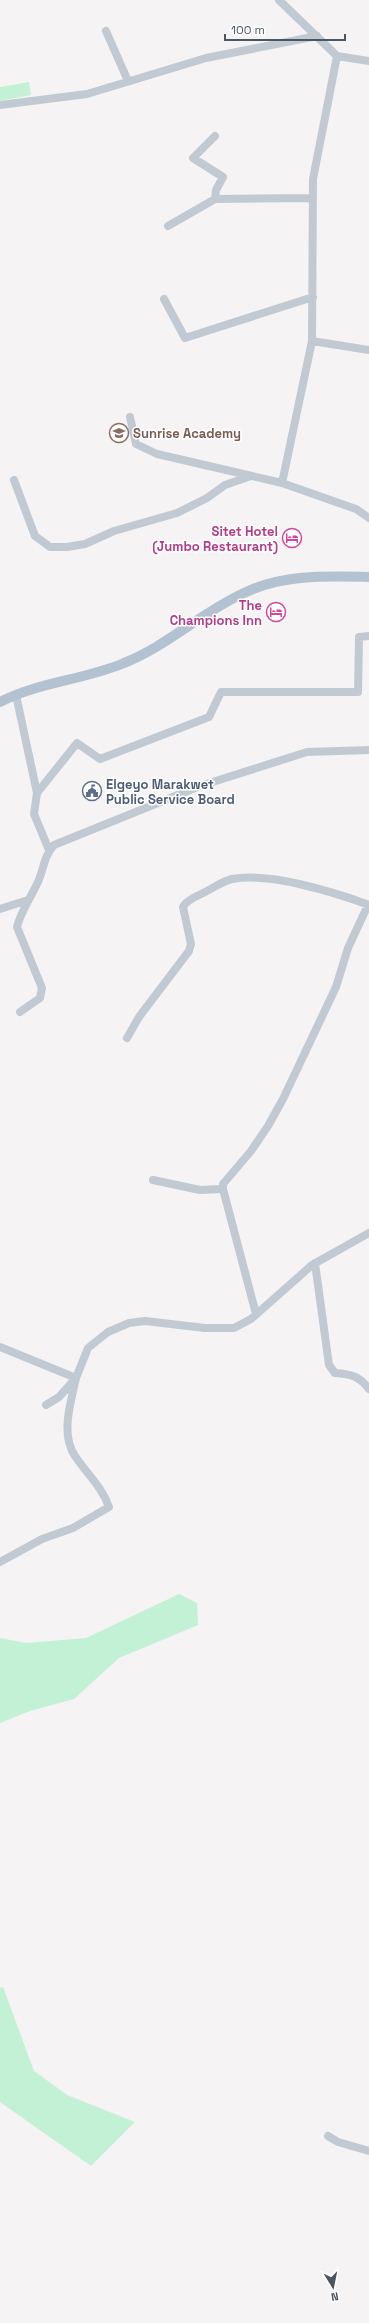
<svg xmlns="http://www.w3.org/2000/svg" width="369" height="2323" font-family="'Space Grotesk',sans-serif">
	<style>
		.green { fill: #c3f1d5 }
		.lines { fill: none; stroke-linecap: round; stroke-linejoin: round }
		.minor { stroke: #c1cad2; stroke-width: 8 }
		.major { stroke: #b3c2d1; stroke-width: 10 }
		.labels { text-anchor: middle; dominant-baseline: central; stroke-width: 3; stroke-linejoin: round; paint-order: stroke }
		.education-label { font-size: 13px; font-weight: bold; fill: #785e54; stroke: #fff; text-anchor: start }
		.hotel-label { font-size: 13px; font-weight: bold; fill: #b23c85; stroke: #fff; text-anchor: end }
		.service-label { font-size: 13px; font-weight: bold; fill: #4e5e75; stroke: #fff; text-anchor: start }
	</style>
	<rect width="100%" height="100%" fill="#f5f3f3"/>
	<path class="green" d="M29,82L31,95L0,101V87Z
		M179,1594L197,1603L198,1625L119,1658L74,1699L30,1711L0,1723V1638L26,1643L86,1638Z
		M3,1987L34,2071L67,2095L135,2122L91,2166L0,2102V1988Z"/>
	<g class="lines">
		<path class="minor" d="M279,0L337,56L369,61
			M106,31L128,81
			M337,56L313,179L312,341L282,483L356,509L369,518
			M0,105L87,94L206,58L317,36
			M215,136L193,158L223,177L216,190L215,199
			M168,226L215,199L312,198
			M164,299L185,338L313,297
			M312,341L369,350
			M130,417L136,444L157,454L282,483
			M14,480L35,536L50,547H67L85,544L114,531L177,513L207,498L225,485L251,476
			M16,695L37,793L34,814L49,850
			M37,793L77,743L100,759L209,717L221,692H358L359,637L369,636
			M0,909L28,900
			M20,1012L40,998L42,988L17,927C21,911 30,899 37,884C44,870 43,857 54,845L200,786L307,752L369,750
			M127,1038L139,1017L189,951L191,944L183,907C186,900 198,896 205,892C213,888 223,881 232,879C269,872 334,892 369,905
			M153,1180L200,1190L223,1189V1184L251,1151L268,1126L283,1099L336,987L348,948L368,905
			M223,1189L256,1314
			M315,1263L329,1365L335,1373C351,1374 359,1376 369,1389
			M0,1347L76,1378C71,1402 60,1434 75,1456C87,1474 102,1487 109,1507L73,1528L42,1539L0,1562
			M46,1405L59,1397L76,1378L88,1348L108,1332L129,1323L145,1321L205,1328H234L251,1319L312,1265L369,1233
			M328,2136L338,2142L369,2151"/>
		<path class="major" d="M0,702C39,682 84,680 124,663C167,646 202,612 244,593C283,574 327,576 369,577"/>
	</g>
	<defs>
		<symbol id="school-ring" viewBox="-11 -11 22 22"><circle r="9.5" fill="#fff" stroke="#8d6e63" stroke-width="1.5"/><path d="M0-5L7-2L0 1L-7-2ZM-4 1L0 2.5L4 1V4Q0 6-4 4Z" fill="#8d6e63"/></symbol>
		<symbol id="hotel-ring" viewBox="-11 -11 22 22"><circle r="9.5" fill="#fff" stroke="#d1479c" stroke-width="1.5"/><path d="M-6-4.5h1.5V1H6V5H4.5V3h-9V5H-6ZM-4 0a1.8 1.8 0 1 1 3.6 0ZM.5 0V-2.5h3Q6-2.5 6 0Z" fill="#d1479c"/></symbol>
		<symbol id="civic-ring" viewBox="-11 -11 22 22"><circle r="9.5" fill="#fff" stroke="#5c6f8a" stroke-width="1.5"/><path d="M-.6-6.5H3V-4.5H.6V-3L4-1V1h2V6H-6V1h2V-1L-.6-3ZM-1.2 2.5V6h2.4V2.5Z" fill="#5c6f8a"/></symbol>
	</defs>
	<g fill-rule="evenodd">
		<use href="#school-ring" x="108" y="422" width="22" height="22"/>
		<use href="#hotel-ring" x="281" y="527" width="22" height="22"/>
		<use href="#hotel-ring" x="265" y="601" width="22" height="22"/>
		<use href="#civic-ring" x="81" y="780" width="22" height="22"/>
	</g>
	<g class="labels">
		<g class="education-label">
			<text x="133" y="433">Sunrise Academy</text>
		</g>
		<g class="hotel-label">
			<text x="278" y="531">Sitet Hotel<tspan x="278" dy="15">(Jumbo Restaurant)</tspan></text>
			<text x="262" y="605">The<tspan x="262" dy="15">Champions Inn</tspan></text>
		</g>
		<g class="service-label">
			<text x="106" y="784">Elgeyo Marakwet<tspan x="106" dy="15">Public Service Board</tspan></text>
		</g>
	</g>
	<g transform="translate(333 2287) rotate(170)" stroke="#ffffff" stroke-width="3" paint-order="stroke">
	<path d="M0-3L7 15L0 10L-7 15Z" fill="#4a5661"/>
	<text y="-6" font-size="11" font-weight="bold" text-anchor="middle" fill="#4a5661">N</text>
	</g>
	<path d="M225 34v6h120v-6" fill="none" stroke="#4a5661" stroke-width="2"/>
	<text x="231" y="34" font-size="12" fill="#4a5661" stroke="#ffffff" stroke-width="3" paint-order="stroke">100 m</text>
</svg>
